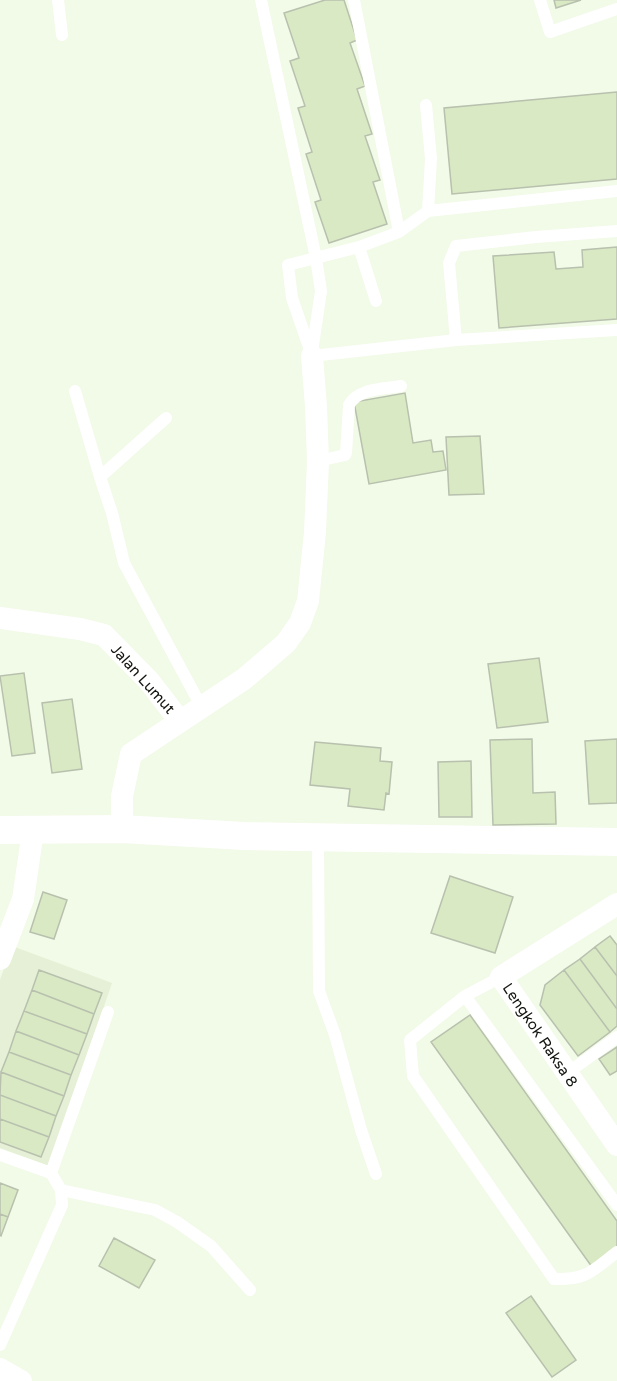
<svg xmlns="http://www.w3.org/2000/svg" width="617" height="1381" font-family="'Varela Round',sans-serif">
	<style>
		.built { fill: #e5f0d6 }
		.building { fill: #d9e9c4; stroke: #b8c0ae; stroke-width: 1.5 }
		.lines { fill: none; stroke-linecap: round; stroke-linejoin: round }
		.service { stroke: #fff; stroke-width: 12 }
		.minor { stroke: #fff; stroke-width: 22 }
		.tertiary { stroke: #fff; stroke-width: 28 }
		.labels { text-anchor: middle; dominant-baseline: central; stroke-width: 4.5; stroke-linejoin: round; paint-order: stroke }
		.street-label { font-size: 15px; fill: #12150f; stroke: #fff }
	</style>
	<rect width="100%" height="100%" fill="#f2fae8"/>
	<path class="built" d="M12,946L112,983L49,1166L0,1148V980Z"/>
	<path class="building" d="M325,0H344L357,40L350,43L365,86L357,89L372,134L365,136L380,180L373,182L387,224L329,243L315,202L321,200L306,154L312,152L298,108L305,106L290,61L299,58L284,13Z
		M554,0H581L556,8Z
		M617,92V179L452,194L444,108Z
		M617,247V319L499,328L493,256L554,252L556,269L583,267L582,250Z
		M405,393L413,443L431,440L433,452L443,451L446,470L369,484L354,402Z
		M480,436L484,494L449,495L446,437Z
		M539,658L548,722L497,728L488,664Z
		M24,673L35,753L12,756L0,676Z
		M72,699L82,769L52,773L42,703Z
		M532,739L533,793L555,792L556,824L493,825L490,740Z
		M617,739V803L589,804L585,741Z
		M315,742L381,748L380,761L392,762L389,794L386,793L384,810L348,806L350,789L310,785Z
		M471,761L472,817H439L438,762Z
		M450,876L513,897L495,953L431,933Z
		M43,892L67,900L54,939L30,932Z
		M610,936L617,945V976L595,947Z
		M595,947L617,976V1009L580,959Z
		M580,959L617,1009V1026L610,1032L564,970Z
		M39,970L102,993L94,1014L32,990Z
		M564,970L610,1032L578,1056L540,1005L545,985Z
		M32,990L94,1014L87,1034L24,1011Z
		M24,1011L87,1034L79,1055L16,1031Z
		M470,1015L617,1221V1249L592,1267L431,1042Z
		M16,1031L79,1055L71,1075L9,1052Z
		M617,1047V1071L610,1075L599,1059Z
		M9,1052L71,1075L64,1096L1,1072Z
		M1,1072L64,1096L56,1116L0,1095Z
		M0,1095L56,1116L49,1137L0,1119Z
		M0,1119L49,1137L41,1157L0,1142Z
		M0,1183L18,1190L8,1217L0,1214Z
		M0,1214L8,1217L1,1236L0,1235Z
		M114,1238L155,1260L139,1288L99,1266Z
		M531,1296L576,1360L552,1377L506,1313Z"/>
	<g class="lines">
		<path class="service" d="M58,0L62,35
			M261,0L316,258L321,291L312,352
			M354,0L399,232
			M540,0L550,32L617,9
			M426,105L431,159L428,211
			M359,247L376,301
			M456,340L449,263L456,246L536,237L617,231
			M312,356L292,298L288,265L359,247L399,232L428,211L617,191
			M312,356L456,340L617,330
			M75,391L100,477L112,513L124,563L201,706
			M318,461L345,455L346,453L349,405C358,388 384,389 401,386
			M100,477L166,418
			M318,838L319,991L335,1035L361,1130L376,1174
			M501,977L465,996L410,1040L413,1076L554,1279C587,1280 592,1271 617,1252
			M465,996L617,1205
			M566,1074L617,1037
			M0,1155L51,1173L61,1190L62,1205L0,1345
			M51,1173L108,1012
			M61,1190L155,1210L177,1222L211,1246L250,1290"/>
		<path class="minor" d="M0,618L80,629L104,635L149,681L179,720
			M122,829V796L131,754L244,679L286,643L300,623L308,601L315,532L318,461L316,407L312,356
			M617,904L501,977L617,1145
			M0,959L23,899L33,831
			M0,1369L21,1381"/>
		<path class="tertiary" d="M0,830L122,829L244,836L617,842"/>
	</g>
	<g class="labels">
		<g class="street-label">
			<text transform="translate(143 679) rotate(48)">Jalan Lumut</text>
			<text transform="translate(540 1035) rotate(56)">Lengkok Raksa 8</text>
		</g>
	</g>
</svg>
